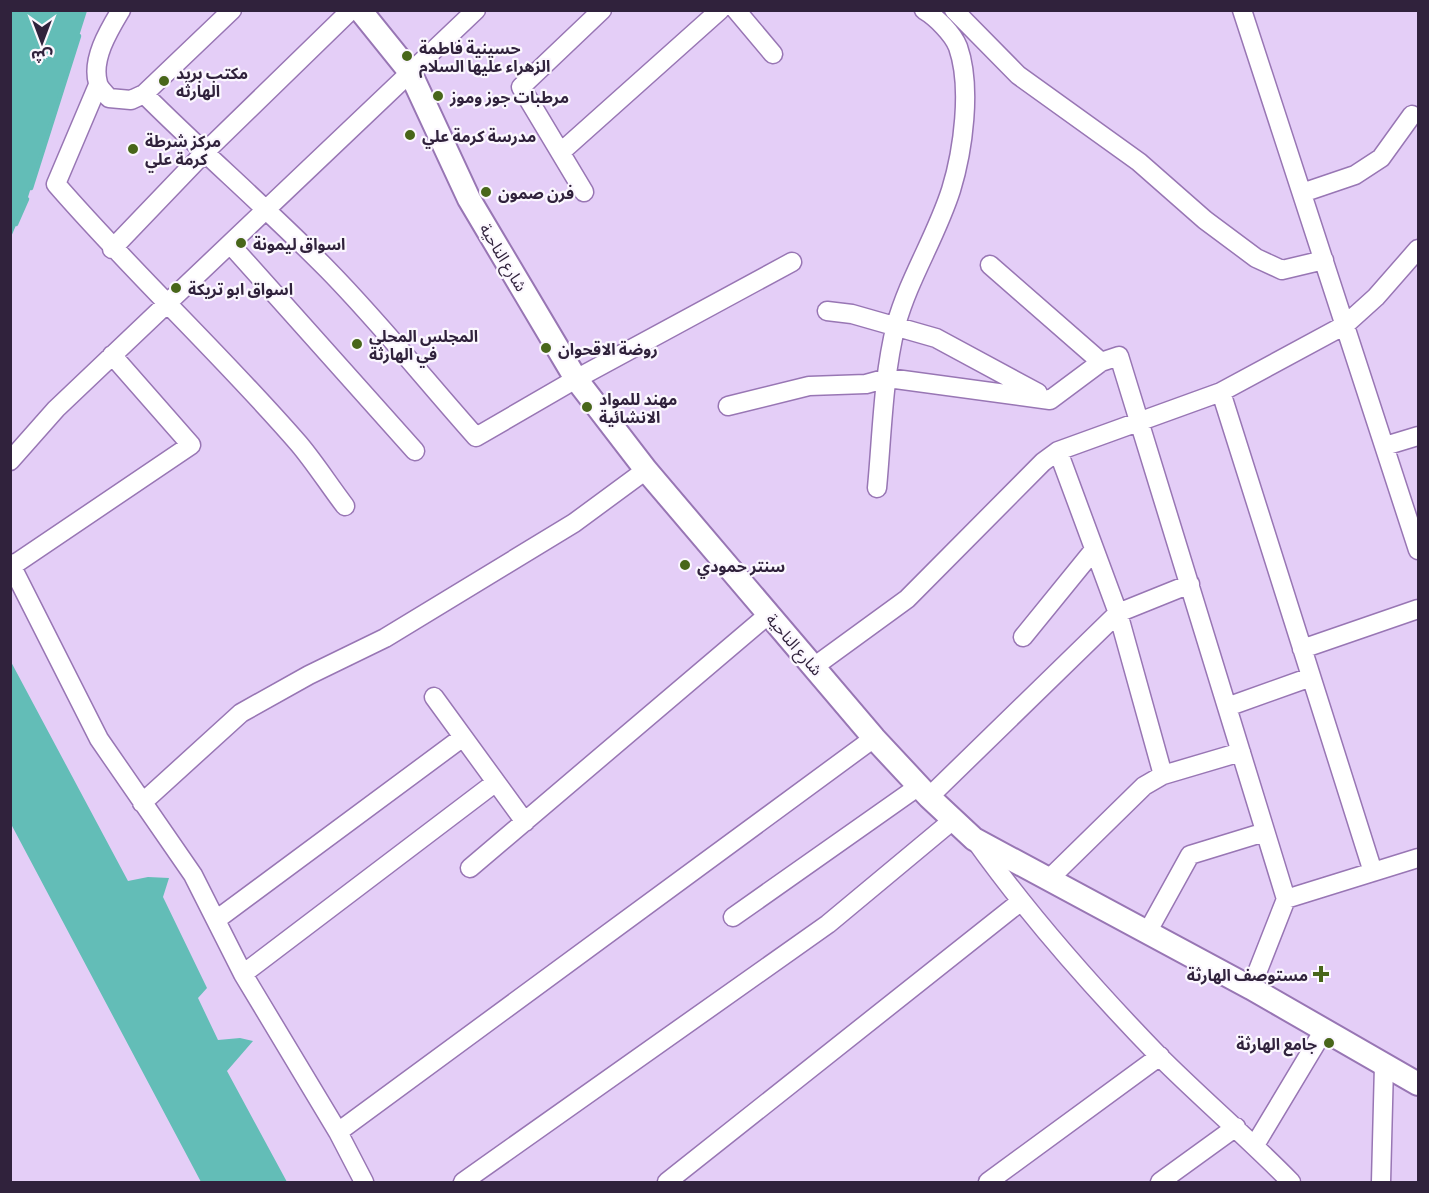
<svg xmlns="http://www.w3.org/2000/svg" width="1429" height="1193" font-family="Barlow,'Noto Sans Arabic',sans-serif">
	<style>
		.water { fill: #63bdb7 }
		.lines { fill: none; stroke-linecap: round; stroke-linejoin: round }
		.stream { stroke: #63bdb7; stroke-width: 4.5 }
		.minor-casing { stroke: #9876b4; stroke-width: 21 }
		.major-casing { stroke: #9876b4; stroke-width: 26 }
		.minor { stroke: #fff; stroke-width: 18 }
		.major { stroke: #fff; stroke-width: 22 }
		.poi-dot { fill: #48661a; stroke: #fbf7fe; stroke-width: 2 }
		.labels { text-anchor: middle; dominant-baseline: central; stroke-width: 4.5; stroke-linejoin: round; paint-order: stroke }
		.poi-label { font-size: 16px; font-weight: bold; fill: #30223c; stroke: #fbf7fe; text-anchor: start }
		.street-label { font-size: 16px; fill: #30223c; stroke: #fbf7fe }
	</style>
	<rect width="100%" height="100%" fill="#e4cef7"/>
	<path class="water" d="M11,10L87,11L28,197L11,237Z
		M10,660L128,881L148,877L169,878L163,897L207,988L198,998L218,1040L240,1038L253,1041L227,1071L287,1182H201L11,824Z"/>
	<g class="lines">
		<path class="stream" d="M31,188L79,36
			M16,224L27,199"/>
		<defs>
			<path id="minor" d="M121,10C109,30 91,59 98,83C99,88 105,93 109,98L131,100L144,94L232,10
				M736,10L773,54
				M954,10L1018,75L1139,162L1205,220L1256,258L1282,270L1324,260
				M1242,10L1418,550
				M98,85L56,184C134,274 221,354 299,444C315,463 329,485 345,506
				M144,94C204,154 268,209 328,270C380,323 427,382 476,437L576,379L792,262
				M561,152L720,10
				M584,192L521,87L602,10
				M1302,193L1355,175L1381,158L1412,115
				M230,244L415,451
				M112,249L203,154L351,10
				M990,265L1101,362
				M827,311L852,314L936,338L1038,393
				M1221,392L1373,872
				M728,406L809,386L866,384L888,378L1050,400L1101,362L1119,356L1286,899
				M1385,446L1418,436
				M10,461L56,409L476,10
				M877,488C882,435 883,377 896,325C909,278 936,237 951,190C963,151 972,87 958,47C953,34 936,17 924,10
				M10,563L99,739L193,875L243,974L338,1132
				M12,566L191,445L112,355
				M1023,637L1093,551
				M1302,649L1418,609
				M815,666L907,599L1043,462L1058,451L1221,392L1345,325L1376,297L1418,249
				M434,697L525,822
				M1227,707L1311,677
				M1163,775L1241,752
				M929,797L1118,613L1190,584
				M142,803L241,713L309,675L385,638L574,523L646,470
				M975,840C1030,917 1093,988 1159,1056C1202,1099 1248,1138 1291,1182
				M470,868L769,614
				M1050,878L1144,786L1163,775L1118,613L1058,451
				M733,917L919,786
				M216,920L463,737
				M1148,931L1190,855L1265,832
				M243,974L496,782
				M1251,988L1286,899L1418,858
				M1255,1145L1324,1030
				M364,1182L338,1132L874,738
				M463,1182L828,924L953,820
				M667,1182L1020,902
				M988,1182L1160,1056
				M1160,1182L1236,1127
				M1381,1182L1384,1065"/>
			<path id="major" d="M360,10L410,72L469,199L576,379L646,470L874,738L929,797L974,839L1251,988L1418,1084"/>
		</defs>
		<use href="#minor" class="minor-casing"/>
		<use href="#major" class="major-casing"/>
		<use href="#minor" class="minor"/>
		<use href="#major" class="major"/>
	</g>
	<g class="poi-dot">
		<circle cx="407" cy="56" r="6"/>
		<circle cx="164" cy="81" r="6"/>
		<circle cx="438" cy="96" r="6"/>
		<circle cx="410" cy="135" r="6"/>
		<circle cx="133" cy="149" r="6"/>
		<circle cx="486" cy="192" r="6"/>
		<circle cx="241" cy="243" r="6"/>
		<circle cx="176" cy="288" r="6"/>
		<circle cx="357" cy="344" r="6"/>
		<circle cx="546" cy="348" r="6"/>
		<circle cx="587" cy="407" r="6"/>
		<circle cx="685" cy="565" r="6"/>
		<path d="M1318 965h6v6h6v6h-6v6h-6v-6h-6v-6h6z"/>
		<circle cx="1329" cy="1043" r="6"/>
	</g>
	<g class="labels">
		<g class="poi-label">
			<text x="419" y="47">حسينية فاطمة<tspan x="419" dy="18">الزهراء عليها السلام</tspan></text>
			<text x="176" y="72">مكتب بريد<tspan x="176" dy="18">الهارثه</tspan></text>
			<text x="450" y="96">مرطبات جوز وموز</text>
			<text x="422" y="135">مدرسة كرمة علي</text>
			<text x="145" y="140">مركز شرطة<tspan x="145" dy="18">كرمة علي</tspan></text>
			<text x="498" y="192">فرن صمون</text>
			<text x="253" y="243">اسواق ليمونة</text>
			<text x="188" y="288">اسواق ابو تريكة</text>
			<text x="369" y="335">المجلس المحلي<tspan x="369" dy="18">في الهارثة</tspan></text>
			<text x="558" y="348">روضة الاقحوان</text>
			<text x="599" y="398">مهند للمواد<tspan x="599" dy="18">الانشائية</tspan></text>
			<text x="697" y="565">سنتر حمودي</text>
			<text x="1308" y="974" text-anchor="end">مستوصف الهارثة</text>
			<text x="1317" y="1043" text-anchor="end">جامع الهارثة</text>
		</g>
		<g class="street-label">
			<text transform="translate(504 257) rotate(59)">شارع الناحية</text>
			<text transform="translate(795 644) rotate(49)">شارع الناحية</text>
		</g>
	</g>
	<rect width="1429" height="1193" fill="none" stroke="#30223c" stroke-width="24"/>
	<g transform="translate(42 42) rotate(180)" stroke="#fbf7fe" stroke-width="4.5" paint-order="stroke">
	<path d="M0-4.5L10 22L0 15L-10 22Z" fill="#30223c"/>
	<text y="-9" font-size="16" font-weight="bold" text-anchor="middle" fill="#30223c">ش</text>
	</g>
</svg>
